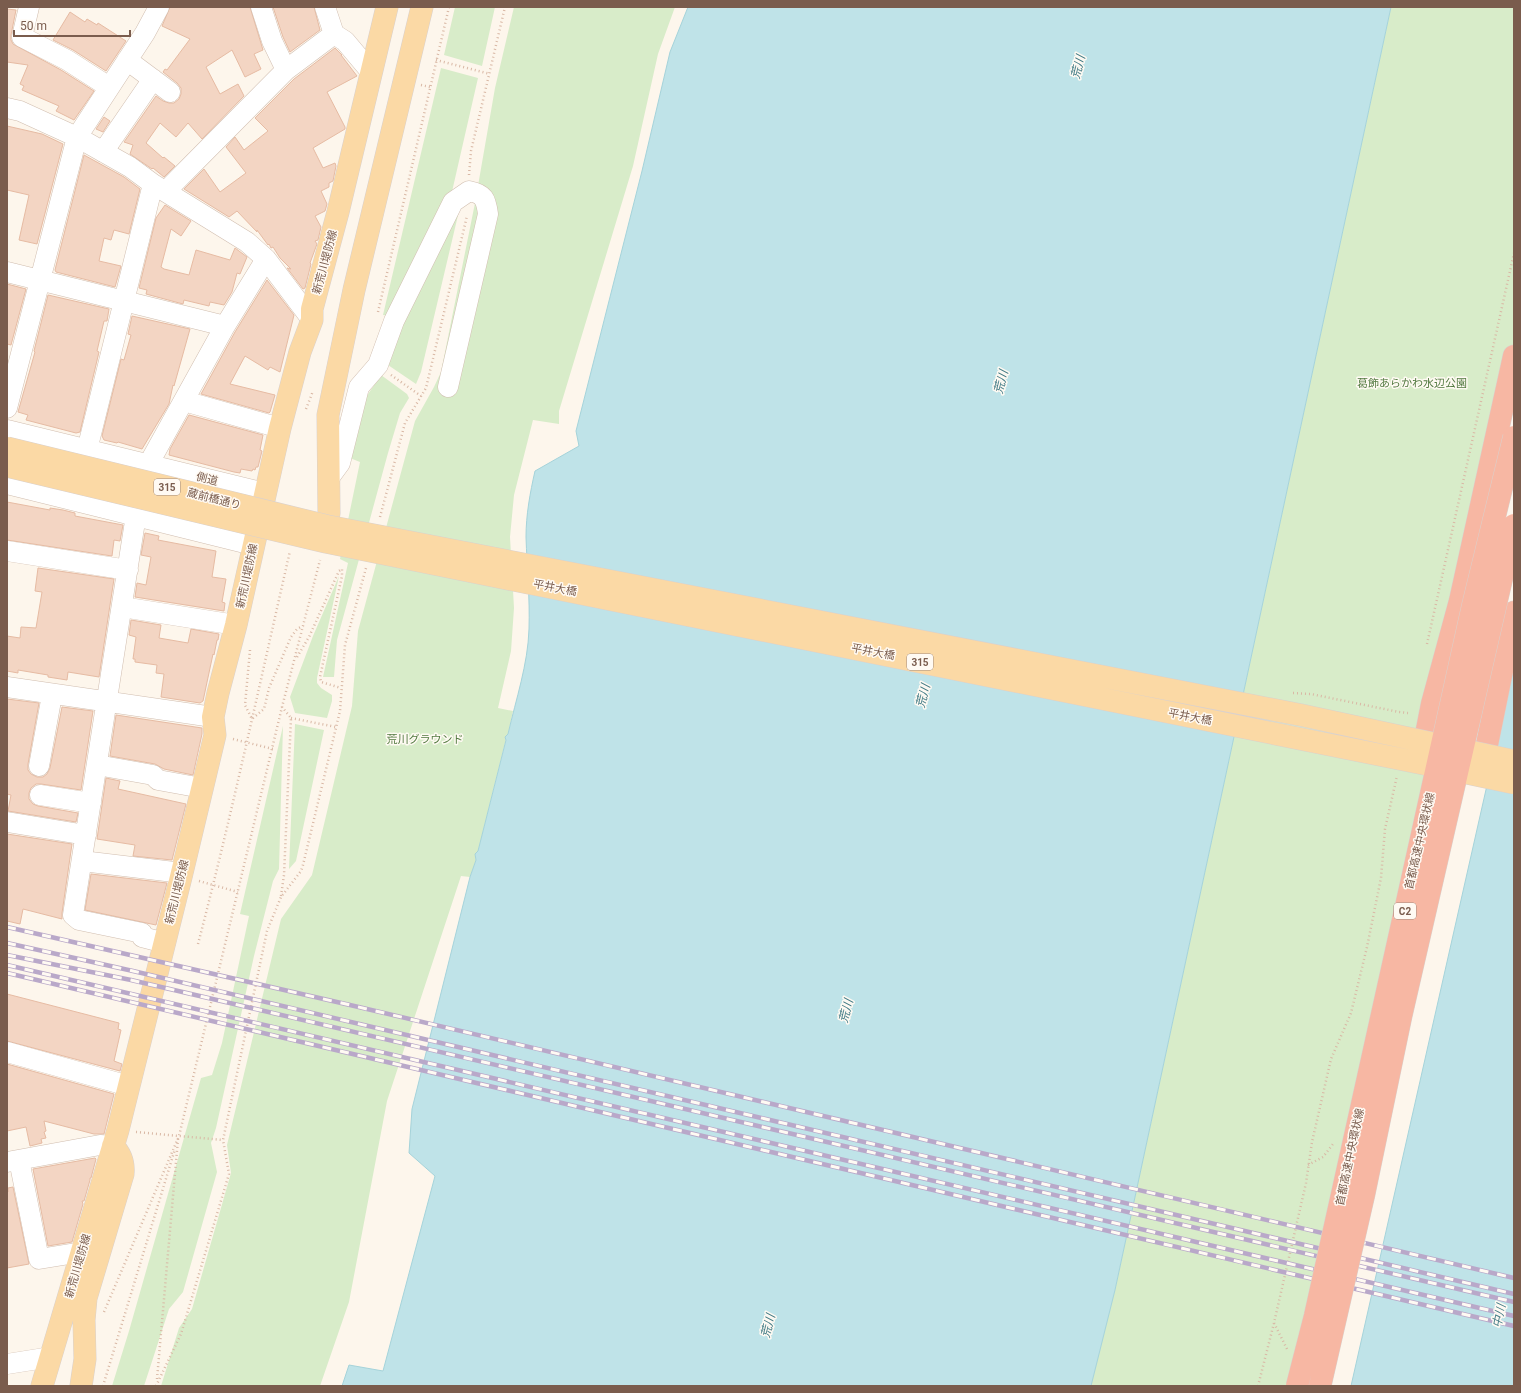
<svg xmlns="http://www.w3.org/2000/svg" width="1521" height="1393" font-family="Roboto,'Noto Sans JP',sans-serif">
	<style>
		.green { fill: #d8ecc9 }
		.water { fill: #bfe3e8; stroke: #a5d3da }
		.building { fill: #f3d5c3; stroke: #e6bba3 }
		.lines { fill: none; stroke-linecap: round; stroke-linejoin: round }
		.minor-casing { stroke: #d1beb0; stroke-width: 21 }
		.major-casing { stroke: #dad1cd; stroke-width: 23 }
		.highway-casing { stroke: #dad1cd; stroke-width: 23 }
		.path { stroke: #d9b8a5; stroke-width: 2.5; stroke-dasharray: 1 3; stroke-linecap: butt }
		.minor { stroke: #fff; stroke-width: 20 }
		.major { stroke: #fbd9a5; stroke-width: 22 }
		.highway { stroke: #f7b7a3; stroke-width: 22 }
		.rail-casing { stroke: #b9a8c9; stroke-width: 4.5 }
		.rail { stroke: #fffaf3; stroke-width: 3; stroke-dasharray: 9; stroke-linecap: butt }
		.major-bridge-casing { stroke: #dad1cd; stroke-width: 23; stroke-linecap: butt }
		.highway-bridge-casing { stroke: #dad1cd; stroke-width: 23; stroke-linecap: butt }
		.path-bridge { stroke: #d9b8a5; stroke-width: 2.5; stroke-dasharray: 1 3; stroke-linecap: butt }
		.major-bridge { stroke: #fbd9a5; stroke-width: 22 }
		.highway-bridge { stroke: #f7b7a3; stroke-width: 22 }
		.labels { text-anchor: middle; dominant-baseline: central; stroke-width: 3; stroke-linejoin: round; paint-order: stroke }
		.shield { fill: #fffaf3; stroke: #a28b7f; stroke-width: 1 }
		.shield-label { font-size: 10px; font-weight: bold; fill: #7a5c4d }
		.street-label { font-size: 11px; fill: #7a5c4d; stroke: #fffaf3 }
		.park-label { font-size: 11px; fill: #537a41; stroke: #fffaf3 }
		.water-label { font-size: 12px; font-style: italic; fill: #437c86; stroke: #fffaf3 }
	</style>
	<rect width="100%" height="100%" fill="#fdf6ec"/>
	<path class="green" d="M455,7H495L482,66L444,55Z
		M514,7H675L658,54L633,166L559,411V424L533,420L514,495L510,537L514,608L511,651L498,708L513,711L508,734L505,737L506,739L478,851L475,854L476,860L470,877L461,876L387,1101L349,1302L320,1386H161L179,1328L192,1309L231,1173L227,1145L281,919L312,875L352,706L358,631L415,421L434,387L441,372L475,203L495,88Z
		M1391,7H1514V384L1290,1386H1091L1115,1290Z
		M441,68L478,78L451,196L390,316L383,315Z
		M459,211L421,372L416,384L388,365L400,322Z
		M381,375L407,394L409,398L400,413L388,453L337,640L334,677H323L348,563L340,559L360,462L350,458L364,400Z
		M339,576L317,678V683L321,688L332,695V701L327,718L295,713L290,697L313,636Z
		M295,724L324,730L296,861L289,869Z
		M283,726L279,869L273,881L254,956L216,1128L211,1143L217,1172L183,1292L169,1309L144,1386H112L129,1331L201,1078L212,1075L222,1043L249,916L240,914Z"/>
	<path class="water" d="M688,7H1391L1115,1290L1091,1386H342L349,1365L383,1371L435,1176L409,1153L412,1109L470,877L476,860L475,854L478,851L506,740L505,737L508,734C516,699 528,664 529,629C530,598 527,568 526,537C526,515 530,493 535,471L579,446L576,431L642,171L670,52Z
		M1514,666V1386H1351Z"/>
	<path class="building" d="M170,7H250L263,50L254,54L261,69L245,77L232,50L206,67L220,94L238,84L244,96L202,139L188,123L176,137L160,123L146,143L163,158L164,157L175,166L164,177L153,168L152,169L130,154L133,145L124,142L156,96L163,101L169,103H174L179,99L181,94V88L177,83L163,72L165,69L167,70L190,39L162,26Z
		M273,7H314L320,30L290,52L283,37Z
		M7,9L16,10L11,35V40L13,44L61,70L94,91L74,120L56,111L59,106L22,90L24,86L20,84L28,65L7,62Z
		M70,12L85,22L87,19L97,25L98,23L126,41L106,71L73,50L53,40Z
		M335,48L342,55H341L357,76L327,92L345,127V129L313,148L323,168L335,163L336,166L333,181L329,183V187L321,191L327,204L325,211L315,216L321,227L318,240L315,241L317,244L310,263L311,264L305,288L303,289L287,268L291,269L280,258L273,247L271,248L269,244L268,245L257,230V232L237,211L229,217L184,189L204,169L220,192L246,173L226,147L235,137L244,150L268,131L255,118L294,79Z
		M104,117L110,121L103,132L96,129Z
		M7,126L42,134L63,144L37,244L19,240L29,195L7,190Z
		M84,155L124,177L140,189L129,234L114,230L111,240L104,238L99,261L121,266L115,287L56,272L55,270Z
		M165,205L191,221L181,236L171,229L161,267L164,269L189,275L196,250L230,260L235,248L247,257L240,274L237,273L232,292L224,305L210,302L209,306L184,300L183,304L146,294L147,290L139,288L156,218Z
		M267,280L294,315L280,372L270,367L268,370L245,356L230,384L275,395L270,412L269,413L201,394L235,332Z
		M7,284L26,289L11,345L7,344Z
		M48,295L109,309L107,321H104L97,351L99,352L80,432L76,433L26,420L28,415L18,412L35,352L34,351Z
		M132,316L190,329L174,386L173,385L169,404L142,449L118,442L117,443L104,440L102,436L121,359L124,360L131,335L128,334Z
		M189,415L263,435L260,450L262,451L258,467H256L255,470L253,469L252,471L241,469L240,473L234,472L169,455L170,449Z
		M7,502L50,510V508L63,510L75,513V516L123,525L120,541L114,540L112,556L7,540Z
		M145,533L159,536L158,540L216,551L212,577L226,579L222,602L225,603L224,611L135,597L137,583L146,585L151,557L141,555Z
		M38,568L114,579L99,677L68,672L67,680L48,677V675L18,670V673L7,671V636L20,638L21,627L36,628L42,592L35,591Z
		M131,620L161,625L159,638L188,643L191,629L219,634L218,640H217L214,655L213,654L203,701L200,703L161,697L164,674L156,673L157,665L135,662V659H133L136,637L129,635Z
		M7,699L39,703L28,764V770L31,774L37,777H43L47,774L50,768L62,707L93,711L81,790L41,784H36L31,788L29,793V799L33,804L38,806L78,813L76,822L8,811L11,795L7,794Z
		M116,715L202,728V734L193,775L164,769L155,764L110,756Z
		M106,778L120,781L118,789L186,804L172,860L133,856L135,845L97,839Z
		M7,834L72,844L62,913V919L23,909L20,924L7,921Z
		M91,874L167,883L156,925L85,910Z
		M7,994L119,1023L118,1029L121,1030L114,1061L122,1064L120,1071L7,1041Z
		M7,1064L114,1094L104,1134H94L44,1121L46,1131L44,1132L46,1138L41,1139L42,1143L30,1146L26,1127L7,1131Z
		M95,1158L96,1159L91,1178H90V1180L84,1201H82L83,1204L72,1242L48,1246L33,1169Z
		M13,1187L29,1264L7,1268V1192H8V1188Z"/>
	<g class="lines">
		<defs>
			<path id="minor" d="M29,7L22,37L67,60L109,87
				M261,7L272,41L286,70
				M325,7L334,34
				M127,60L170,92
				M7,108L20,111L77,137L130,167L153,184L247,242L266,259L312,320
				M103,152L153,79
				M166,191L286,70L334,34L345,41L371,72
				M7,272L225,326
				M184,401L280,428
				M7,408L77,137L145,33L159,7
				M7,430L265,493
				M87,450L153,184
				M329,478L340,463L359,387L378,365L394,321L453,202L469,191C484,194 486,199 488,214L448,387
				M7,484L253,545
				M7,551L128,570
				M122,607L236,625
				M7,687L213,717
				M97,765L153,775L158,780L202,788
				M39,766L52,695
				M40,795L91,803
				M7,822L86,835
				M82,861L174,872L181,877
				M165,943L142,937V933L79,920L73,915L136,515L148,465L225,326L266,259
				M7,1052L129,1086
				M19,1160L39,1259L82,1252
				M7,1162L100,1145L113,1146
				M7,1364L51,1357"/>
			<path id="major" d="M327,526L329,513L328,415L354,290L422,7
				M42,1386L118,1130L181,877L215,735L213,717L218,693L236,625L280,428L300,352L312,320V309L338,212L387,7
				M81,1386L85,1359L84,1320L86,1298L123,1174C124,1163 121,1154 113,1146"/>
			<path id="highway" d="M1421,760L1432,704L1460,601L1514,356
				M1481,774L1514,612"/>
		</defs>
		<use href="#minor" class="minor-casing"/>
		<use href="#major" class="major-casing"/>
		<use href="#highway" class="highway-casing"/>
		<path class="path" d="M436,60L490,74
			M421,85L430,87
			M469,175L471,151L505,7
			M378,312L449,7
			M391,375L421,396
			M306,409L313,391
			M380,517L405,423L426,388L467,216
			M1427,644L1514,253
			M250,650L245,705L252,719L264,709L269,688L291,637L297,629L303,626
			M297,657L309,637L339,571L342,569V576L320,677L321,682L341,688
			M291,718L336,727
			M233,739L273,749
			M199,881L238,892
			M281,896L284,875L291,718L282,707
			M198,944C232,814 260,682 290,551
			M136,1132L223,1140
			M1308,1165L1323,1157L1333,1144
			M104,1312L179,1136L282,707L320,560
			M1274,1323L1287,1349
			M157,1379L178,1139
			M103,1386L175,1149
			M156,1386L181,1334L229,1174L223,1140L267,931L281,897L301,871L303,865L340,711L345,645L366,568
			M1258,1386L1274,1323L1306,1183L1312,1142L1331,1059L1351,1013L1367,947L1381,878L1385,829L1397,776"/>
		<use href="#minor" class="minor"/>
		<use href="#major" class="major"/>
		<use href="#highway" class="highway"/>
		<defs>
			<path id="rail" d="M7,927L350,1005L1514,1278
				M7,943L133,971L1514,1294
				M7,955L131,980L1514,1302
				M7,965L1514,1316
				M7,973L1514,1326"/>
		</defs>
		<use href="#rail" class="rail-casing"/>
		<use href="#rail" class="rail"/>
		<defs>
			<path id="major-bridge" d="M7,448L327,526L1301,715L1514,761
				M7,466L326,542L1420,763L1514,783"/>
			<path id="highway-bridge" d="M1297,1386L1315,1316L1473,605L1514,437
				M1320,1386L1364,1194L1401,1016L1514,525"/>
		</defs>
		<use href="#major-bridge" class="major-bridge-casing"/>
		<use href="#highway-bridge" class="highway-bridge-casing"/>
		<path class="path-bridge" d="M1293,693L1311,694L1399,712L1408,713"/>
		<use href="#major-bridge" class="major-bridge"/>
		<use href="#highway-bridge" class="highway-bridge"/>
	</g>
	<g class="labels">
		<g class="shield">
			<rect x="154" y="479" width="26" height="16" rx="3"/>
			<rect x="907" y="654" width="26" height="16" rx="3"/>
			<rect x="1394" y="903" width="22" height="16" rx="3"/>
		</g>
		<g class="shield-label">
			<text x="167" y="487">315</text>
			<text x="920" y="662">315</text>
			<text x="1405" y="911">C2</text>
		</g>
		<g class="street-label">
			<text transform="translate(325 262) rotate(-75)">新荒川堤防線</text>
			<text transform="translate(207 479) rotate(14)">側道</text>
			<text transform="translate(214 499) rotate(14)">蔵前橋通り</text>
			<text transform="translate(247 576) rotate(-78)">新荒川堤防線</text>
			<text transform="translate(555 588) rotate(11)">平井大橋</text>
			<text transform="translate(873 652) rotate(11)">平井大橋</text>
			<text transform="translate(1190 717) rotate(11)">平井大橋</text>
			<text transform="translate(1420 841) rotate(-77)">首都高速中央環状線</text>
			<text transform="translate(177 892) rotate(-76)">新荒川堤防線</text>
			<text transform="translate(1350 1157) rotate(-78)">首都高速中央環状線</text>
			<text transform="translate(78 1266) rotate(-74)">新荒川堤防線</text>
		</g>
		<g class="park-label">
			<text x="1412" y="383">葛飾あらかわ水辺公園</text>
			<text x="425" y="739">荒川グラウンド</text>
		</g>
		<g class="water-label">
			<text transform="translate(1078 67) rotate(-76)">荒川</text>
			<text transform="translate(1001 382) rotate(-76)">荒川</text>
			<text transform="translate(923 696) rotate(-76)">荒川</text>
			<text transform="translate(846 1011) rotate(-76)">荒川</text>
			<text transform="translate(1499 1316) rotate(-78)">中川</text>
			<text transform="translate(768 1326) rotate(-76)">荒川</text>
		</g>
	</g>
	<rect width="1521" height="1393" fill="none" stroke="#7a5c4d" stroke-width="16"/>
	<path d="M14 30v6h116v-6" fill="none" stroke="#7a5c4d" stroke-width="2"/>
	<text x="20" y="30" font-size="12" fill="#7a5c4d" stroke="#fffaf3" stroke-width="3" paint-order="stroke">50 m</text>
</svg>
